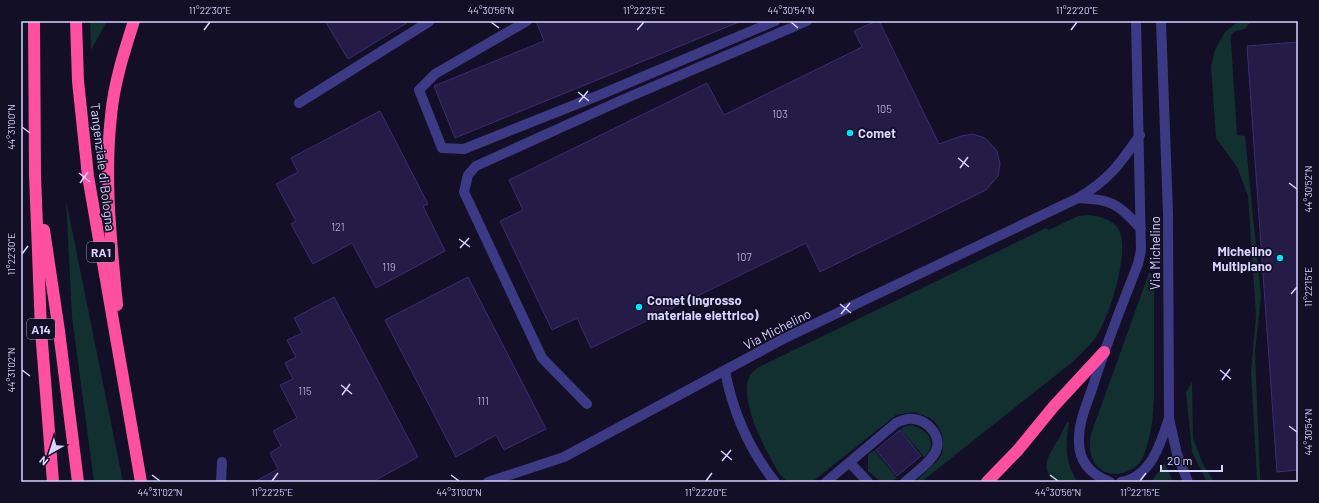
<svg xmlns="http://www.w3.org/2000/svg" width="1319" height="503" font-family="Barlow,sans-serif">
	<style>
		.green { fill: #12302f }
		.building { fill: #241b47; stroke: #3b2d73 }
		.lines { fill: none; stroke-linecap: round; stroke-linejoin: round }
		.minor { stroke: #3d3a85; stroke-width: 10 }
		.highway { stroke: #ff4fa3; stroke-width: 12 }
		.ticks { fill: none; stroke: #d9d4ff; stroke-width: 1.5 }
		.poi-dot { fill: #00e5ff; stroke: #130f26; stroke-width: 1.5 }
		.labels { text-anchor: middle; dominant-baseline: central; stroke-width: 3.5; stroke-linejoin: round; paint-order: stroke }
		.number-label { font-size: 11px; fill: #aca6d1 }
		.shield { fill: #130f26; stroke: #9e99be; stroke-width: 1 }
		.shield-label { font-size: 12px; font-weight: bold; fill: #d9d4ff }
		.poi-label { font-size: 13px; font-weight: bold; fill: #d9d4ff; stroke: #130f26; text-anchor: start }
		.street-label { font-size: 13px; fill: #d9d4ff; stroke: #130f26 }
		.neatline { fill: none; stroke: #d9d4ff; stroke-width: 1.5 }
		.ticks-label { font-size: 10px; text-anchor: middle; fill: #d9d4ff }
	</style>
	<rect width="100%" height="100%" fill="#130f26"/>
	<path class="green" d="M90,21H107L91,50Z
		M1239,21H1251L1245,29L1236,31L1231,35V41L1237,135L1245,136L1261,296L1255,352L1260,478L1261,482H1259L1257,479L1251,372L1256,316L1248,196L1237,167L1216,138L1211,66L1215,50L1225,32Z
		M66,200L123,482H94L72,317Z
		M1089,215C1099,216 1111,219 1117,227C1133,247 1108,322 1094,340C1088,347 1081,353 1075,360L921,482H915L938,460L942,454L943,443L942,434L936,423L930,418L914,412L896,415L812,482H788L781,476C768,456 737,400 750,375C752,373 755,370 757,368L1046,228L1049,230L1078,216Z
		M1149,273L1154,275C1154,303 1154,332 1154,360C1154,393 1156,426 1143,457C1136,473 1110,481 1097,466C1089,457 1089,445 1091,434Z
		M1192,382L1193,438L1202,462L1214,482H1207L1192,452L1186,392Z
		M1068,421L1069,424C1065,445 1065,464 1078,482H1056C1037,468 1051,452 1059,438C1063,432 1064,426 1068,421Z
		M909,425C926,427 940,443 924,457L901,430L903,427Z
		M874,450L897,478L891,482H881L868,471V455Z
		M1165,463L1173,482H1151Z"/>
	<path class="building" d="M325,21H410L348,59Z
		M536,21H739V22L455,138L434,86L544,41Z
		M876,21H879L939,144L961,136L973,134L985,138L997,151L1000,164L998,176L986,190L820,272L806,243L591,348L577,318L552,330L500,221L523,210L509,180L707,83L724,115L862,47L854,31Z
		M1298,42V470L1277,472L1247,46Z
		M380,111L428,204L423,206L445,251L376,288L352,243L313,264L291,224L296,221L276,184L298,172L291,158Z
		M468,277L546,429L504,450L496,435L456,457L385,320Z
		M334,297L418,457L372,482H254L278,469L270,453L281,446L273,431L297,418L280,385L293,379L285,363L296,357L287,340L302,333L294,318Z
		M900,430L921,456L897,476L876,450Z"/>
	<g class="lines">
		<path class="minor" d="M527,21L435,74L419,90L442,148L464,149L602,94L775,21
			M1161,21L1168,214L1169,418L1177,454L1188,482
			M299,103L430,21
			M1078,198C1111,199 1119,204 1141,229
			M725,371C733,413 748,448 775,482
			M587,404L542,358L464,192L468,175L476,166L622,100L807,21
			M850,463L868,482
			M221,482L222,462
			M488,482L564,457L783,339L1078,198C1109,180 1120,164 1140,135
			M826,482L896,423C902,420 907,418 914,419C928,421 942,436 936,451C930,463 915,473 905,482
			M1110,482C1092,475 1079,463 1079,442C1078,424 1086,406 1092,389C1105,347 1122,305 1138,264L1141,250L1136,21
			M1121,482C1151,477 1161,443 1169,418"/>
		<path class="highway" d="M34,21L35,175L41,330L53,482
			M76,21L78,81L88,176L141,482
			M44,230L59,331L78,482
			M117,305C111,242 104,179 111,116C114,83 124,52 134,21
			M987,482L1018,450L1054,406L1104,352"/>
	</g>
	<path class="ticks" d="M491,22L499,28M791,22L798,28M204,30L210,22M637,30L644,22M1071,30L1077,22M578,92L589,101M579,102L588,91M22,127L30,133M958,158L969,167M960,168L968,157M79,173L90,182M80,183L88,172M1289,183L1297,189M459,239L470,247M460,248L469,238M22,254L28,246M1291,294L1297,287M840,304L851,313M841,314L850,303M22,370L30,376M1220,370L1231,379M1222,380L1230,369M341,385L352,394M342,395L350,384M1289,426L1297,432M721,451L732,460M722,461L731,450M152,475L160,481M451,475L459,481M1050,475L1058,481M272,481L278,473M706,481L712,473M1140,481L1146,473"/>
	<g class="poi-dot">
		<circle cx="850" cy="133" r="4"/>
		<circle cx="1280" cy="258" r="4"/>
		<circle cx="639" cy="307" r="4"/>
	</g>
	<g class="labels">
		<g class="number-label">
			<text x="884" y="108">105</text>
			<text x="780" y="113">103</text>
			<text x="338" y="226">121</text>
			<text x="744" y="256">107</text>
			<text x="389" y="266">119</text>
			<text x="305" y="390">115</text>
			<text x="483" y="400">111</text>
		</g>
		<g class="shield">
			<rect x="87" y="242" width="28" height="20" rx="3"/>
			<rect x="27" y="319" width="28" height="20" rx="3"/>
		</g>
		<g class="shield-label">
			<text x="101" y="252">RA1</text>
			<text x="41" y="329">A14</text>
		</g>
		<g class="poi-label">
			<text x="858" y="133">Comet</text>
			<text x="1272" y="251" text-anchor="end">Michelino<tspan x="1272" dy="15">Multipiano</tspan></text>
			<text x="647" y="300">Comet (ingrosso<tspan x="647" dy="15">materiale elettrico)</tspan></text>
		</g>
		<g class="street-label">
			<text transform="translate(103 167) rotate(83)">Tangenziale di Bologna</text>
			<text transform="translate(1155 253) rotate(-90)">Via Michelino</text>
			<text transform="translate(777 329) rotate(-27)">Via Michelino</text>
		</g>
	</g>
	<rect width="1319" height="503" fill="none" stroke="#130f26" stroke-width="44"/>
	<g transform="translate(50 453) rotate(219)" stroke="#130f26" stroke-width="3" paint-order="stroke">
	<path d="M0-3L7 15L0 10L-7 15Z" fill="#d9d4ff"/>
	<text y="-6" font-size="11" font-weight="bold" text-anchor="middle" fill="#d9d4ff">N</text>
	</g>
	<path d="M1161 465v6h61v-6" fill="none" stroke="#d9d4ff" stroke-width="2"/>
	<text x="1167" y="465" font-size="12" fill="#d9d4ff" stroke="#130f26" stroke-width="3" paint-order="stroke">20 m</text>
	<rect x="22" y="22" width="1275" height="459" class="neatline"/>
	<g class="ticks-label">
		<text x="210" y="14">11°22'30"E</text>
		<text x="491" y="14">44°30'56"N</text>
		<text x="644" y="14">11°22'25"E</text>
		<text x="791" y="14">44°30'54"N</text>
		<text x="1077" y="14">11°22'20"E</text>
		<text transform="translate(11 127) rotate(-90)" y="4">44°31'00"N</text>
		<text transform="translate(1308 189) rotate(-90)" y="4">44°30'52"N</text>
		<text transform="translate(11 254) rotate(-90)" y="4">11°22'30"E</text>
		<text transform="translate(1308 287) rotate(-90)" y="4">11°22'15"E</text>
		<text transform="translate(11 370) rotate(-90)" y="4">44°31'02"N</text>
		<text transform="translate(1308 432) rotate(-90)" y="4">44°30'54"N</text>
		<text x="160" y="496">44°31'02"N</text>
		<text x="272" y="496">11°22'25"E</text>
		<text x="459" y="496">44°31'00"N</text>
		<text x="706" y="496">11°22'20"E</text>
		<text x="1058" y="496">44°30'56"N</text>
		<text x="1140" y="496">11°22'15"E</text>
	</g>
</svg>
